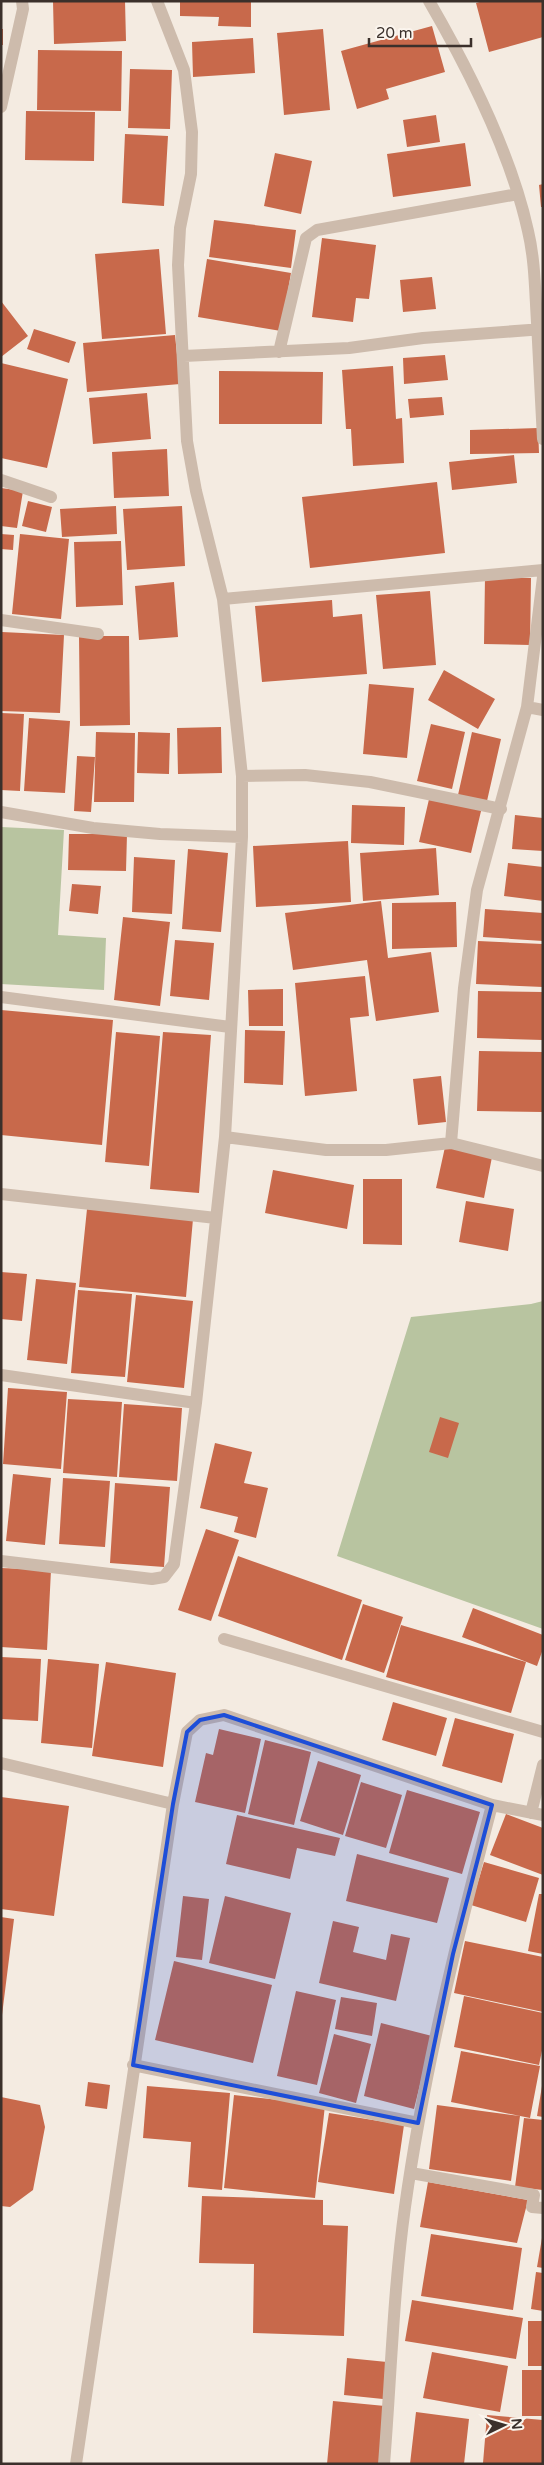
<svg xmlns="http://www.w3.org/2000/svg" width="544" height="2465" font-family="'Varela Round',sans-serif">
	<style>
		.green { fill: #b8c4a0 }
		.building { fill: #c8694b }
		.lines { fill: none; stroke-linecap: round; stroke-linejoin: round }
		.lane { stroke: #cdbbac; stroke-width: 12 }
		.street { stroke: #cdbbac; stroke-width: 12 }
		.marked { fill: #1d4ed8; fill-opacity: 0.2; stroke: #1d4ed8; stroke-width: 4; stroke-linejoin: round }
	</style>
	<rect width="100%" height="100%" fill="#f4ebe1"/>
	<path class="green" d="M1,827L64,830L58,935L106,938L104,990L1,984Z
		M543,1301V1629L337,1556L411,1317L531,1304Z"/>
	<path class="building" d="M53,1H125L126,41L54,44Z
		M180,1H251V27L218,26L219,17L180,16Z
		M483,1H543V37L489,52L476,3Z
		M432,26L445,72L386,89L389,99L357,109L341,51Z
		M1,29H3V45H1Z
		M323,29L330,110L284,115L277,33Z
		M253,38L255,73L193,77L192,42Z
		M38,50L122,51L121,111L37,110Z
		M130,69L172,70L170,129L128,128Z
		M26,111L95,112L94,161L25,160Z
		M436,115L440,142L407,147L403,120Z
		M125,134L168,136L164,206L122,203Z
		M465,143L471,186L393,197L387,154Z
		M275,153L312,161L301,214L264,206Z
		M543,184V207H541L539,185Z
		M214,220L296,230L291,268L209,257Z
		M322,238L376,245L369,299L356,298L353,322L312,317Z
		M159,249L166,334L102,339L95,254Z
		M207,259L291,273L281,331L198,317Z
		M432,277L436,309L403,312L400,280Z
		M1,301L28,336L1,357Z
		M34,329L76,342L69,363L27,349Z
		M175,335L180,384L87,392L83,343Z
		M445,355L448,380L404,384L403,358Z
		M1,363L68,379L47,468L1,458Z
		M393,366L396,419L402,418L404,463L353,466L351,429H346L342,370Z
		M219,371L323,372L322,424H219Z
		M147,393L151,439L93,444L89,398Z
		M442,397L444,415L410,418L408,399Z
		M538,428L539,453L470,454V430Z
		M167,449L169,496L114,498L112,452Z
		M514,455L517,483L452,490L449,462Z
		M437,482L445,553L310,568L302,497Z
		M1,488L23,491L17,528L1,526Z
		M28,501L52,507L46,532L22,526Z
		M116,506L117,534L62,537L60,509Z
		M182,506L185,566L127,570L123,509Z
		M1,534L14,535L13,550L1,549Z
		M20,534L69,539L61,619L12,614Z
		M121,541L123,605L76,607L74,542Z
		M485,577L531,578L530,645L484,644Z
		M174,582L178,637L139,640L135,586Z
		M430,591L436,665L383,669L376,595Z
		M332,600L333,617L362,614L367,674L262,682L255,606Z
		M2,632L64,635L60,713L1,711Z
		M79,636H129L130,725L80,726Z
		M444,670L495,699L478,729L428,700Z
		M369,684L414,688L407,758L363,754Z
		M1,713L24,714L20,791L1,790Z
		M29,718L70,721L65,793L24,791Z
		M431,724L465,732L452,789L417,781Z
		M221,727L222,773L178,774L177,728Z
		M96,732L135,733L134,802H94Z
		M138,732L170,733L169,774L137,773Z
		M472,732L501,739L487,801L458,795Z
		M77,756L95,757L91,812L74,811Z
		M430,795L482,807L471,853L419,842Z
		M352,805L405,807L404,845L351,843Z
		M515,815L543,818V851L512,849Z
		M69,834H127L126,871L68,870Z
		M348,841L351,902L256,907L253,846Z
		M436,848L439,895L363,901L360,853Z
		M188,849L228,853L221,932L182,929Z
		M134,857L175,860L172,914L132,912Z
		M508,863L543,867V901L504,896Z
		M72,884L101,886L98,914L69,911Z
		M381,901L388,958L431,952L439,1012L376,1021L367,960L293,970L285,913Z
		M456,902L457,947L392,949V903Z
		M485,909L543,913V941L483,937Z
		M123,917L170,922L160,1006L114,1000Z
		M175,940L214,943L209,1000L170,996Z
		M478,941L543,944V987L476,984Z
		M365,976L369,1016L350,1018L357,1091L305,1096L295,983Z
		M283,989V1026H249L248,990Z
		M478,991L543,992V1040L477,1038Z
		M1,1010L113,1020L102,1145L1,1135Z
		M245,1030L285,1031L283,1085L244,1083Z
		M116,1032L160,1036L149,1166L105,1162Z
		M163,1032L211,1035L199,1193L150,1189Z
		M479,1051L543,1052V1112L477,1111Z
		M441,1076L446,1122L418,1125L413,1079Z
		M445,1147L492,1157L484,1198L436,1188Z
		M273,1170L354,1185L347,1229L265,1213Z
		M363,1179H402V1245L363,1244Z
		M466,1201L514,1209L508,1251L459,1242Z
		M87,1209L193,1219L186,1297L79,1287Z
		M1,1272L27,1274L22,1321L1,1319Z
		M36,1279L76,1283L67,1364L27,1360Z
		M78,1290L132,1294L125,1377L71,1373Z
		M136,1295L193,1301L184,1388L127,1382Z
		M8,1388L67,1392L61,1469L3,1464Z
		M68,1399L122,1402L117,1477L63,1473Z
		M124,1404L182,1408L177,1481L119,1477Z
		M440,1417L459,1423L448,1458L429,1452Z
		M215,1443L252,1452L244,1483L268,1488L256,1538L234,1532L238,1517L200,1508Z
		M13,1474L51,1478L45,1545L6,1541Z
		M63,1478L110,1481L105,1547L59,1544Z
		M115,1483L170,1487L164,1567L110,1563Z
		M206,1529L239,1540L211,1621L178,1610Z
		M238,1556L362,1600L342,1660L218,1616Z
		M1,1568L51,1570L47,1650L1,1647Z
		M363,1604L403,1617L384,1673L345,1660Z
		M473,1608L543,1635V1649L537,1666L462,1637Z
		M401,1625L526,1662L511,1713L386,1677Z
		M1,1657L41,1659L38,1721L1,1719Z
		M48,1659L99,1664L92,1748L41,1743Z
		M106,1662L176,1673L163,1767L92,1756Z
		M393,1702L447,1718L436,1756L382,1740Z
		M455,1718L514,1734L502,1783L442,1766Z
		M219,1729L261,1739L245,1813L195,1802L206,1753L213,1755Z
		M265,1740L311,1752L294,1825L248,1814Z
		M318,1761L361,1775L343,1835L300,1821Z
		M361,1782L402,1795L386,1848L345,1836Z
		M407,1790L480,1812L462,1874L389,1853Z
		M1,1797L69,1806L54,1916L1,1909Z
		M506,1814L543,1828V1875L490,1855Z
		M237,1815L340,1838L335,1856L297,1848L290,1879L226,1864Z
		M357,1854L449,1878L437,1923L346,1901Z
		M484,1862L539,1878L526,1922L471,1905Z
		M539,1894H543V1954L528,1951Z
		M183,1896L209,1899L202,1960L176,1957Z
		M225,1896L291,1913L275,1979L209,1963Z
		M1,1917L14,1919L2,2015H1Z
		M333,1921L359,1927L353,1952L386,1960L391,1934L410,1938L396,2001L319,1983Z
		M465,1941L543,1957V2012L454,1993Z
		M174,1961L272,1985L253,2063L155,2040Z
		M296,1991L336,2000L317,2085L277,2076Z
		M464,1996L543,2013V2046L539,2065L454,2047Z
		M341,1997L377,2003L372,2036L335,2029Z
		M381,2023L432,2036L414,2109L364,2096Z
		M334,2034L371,2044L356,2103L319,2093Z
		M461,2051L540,2066L530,2118L451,2102Z
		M88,2082L110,2085L107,2109L85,2106Z
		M147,2086L230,2093L222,2190L188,2187L191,2142L143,2138Z
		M542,2086H543V2117L537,2116Z
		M234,2095L325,2105L315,2198L224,2188Z
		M1,2097L40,2105L45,2127L33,2190L10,2207L1,2206Z
		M437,2105L520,2116L511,2181L429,2169Z
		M329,2113L404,2125L394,2194L318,2182Z
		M524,2118L543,2120V2190L515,2187Z
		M428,2182L528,2200L517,2243L420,2227Z
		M202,2196L323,2200V2225L348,2226L344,2336L253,2333L254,2264L199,2263Z
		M431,2234L522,2248L513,2310L421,2296Z
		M542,2238H543V2268L537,2267Z
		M536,2272L543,2273V2311L531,2309Z
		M412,2300L523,2318L516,2359L405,2341Z
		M528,2321H543V2366H528Z
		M432,2352L508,2366L500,2412L423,2398Z
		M347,2358L387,2362L383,2399L344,2395Z
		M522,2370H543V2416H522Z
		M333,2401L385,2406L380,2464H327Z
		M416,2412L469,2419L464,2464H410Z
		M487,2415L543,2420V2464L483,2463Z"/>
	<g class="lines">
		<path class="lane" d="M224,1639L543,1732"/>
		<path class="street" d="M157,1L184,70L192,132L191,174L180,228L178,265L187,441L196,491L223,599L242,776V837L225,1137
			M429,1C469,70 511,154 528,231C535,260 535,292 537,322C539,361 541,400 543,439
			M1,107L23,9L22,1
			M279,352L306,238L317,230L518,194
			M184,356L349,348L423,338L543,329
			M1,480L51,497
			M223,599L543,570
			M1,620L98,634
			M527,707L543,710
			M242,776L305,775L370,782L501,809
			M1,812L93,828L160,834L242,837
			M1,997L230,1027
			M451,1143L464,988L477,890L527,707L543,577
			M1,1194L216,1218
			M1,1375L196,1403
			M1,1561L152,1579L164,1577L174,1564L196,1403L225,1137L326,1150H386L451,1143L543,1166
			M1,1763L173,1804
			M531,1813L543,1765
			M133,2065L418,2123
			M411,2173L534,2195L532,2207L543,2208
			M76,2464L173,1804L187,1732L200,1720L224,1715L492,1805L543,1815
			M384,2464C391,2378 393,2293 405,2207C424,2071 457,1938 492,1805"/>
	</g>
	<path class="marked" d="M224,1715L492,1805L453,1954L418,2123L133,2065L173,1804L187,1732L200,1720Z"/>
	<rect width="544" height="2465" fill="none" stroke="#3b302b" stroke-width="5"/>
	<g transform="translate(504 2425) rotate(85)" stroke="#fbf5ee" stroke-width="4" paint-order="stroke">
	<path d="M0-4L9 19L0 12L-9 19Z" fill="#3b302b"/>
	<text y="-8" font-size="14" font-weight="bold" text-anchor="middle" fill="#3b302b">N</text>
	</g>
	<path d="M369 38v8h102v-8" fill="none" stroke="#3b302b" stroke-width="2.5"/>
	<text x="376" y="38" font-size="15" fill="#3b302b" stroke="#fbf5ee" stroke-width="4" paint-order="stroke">20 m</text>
</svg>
